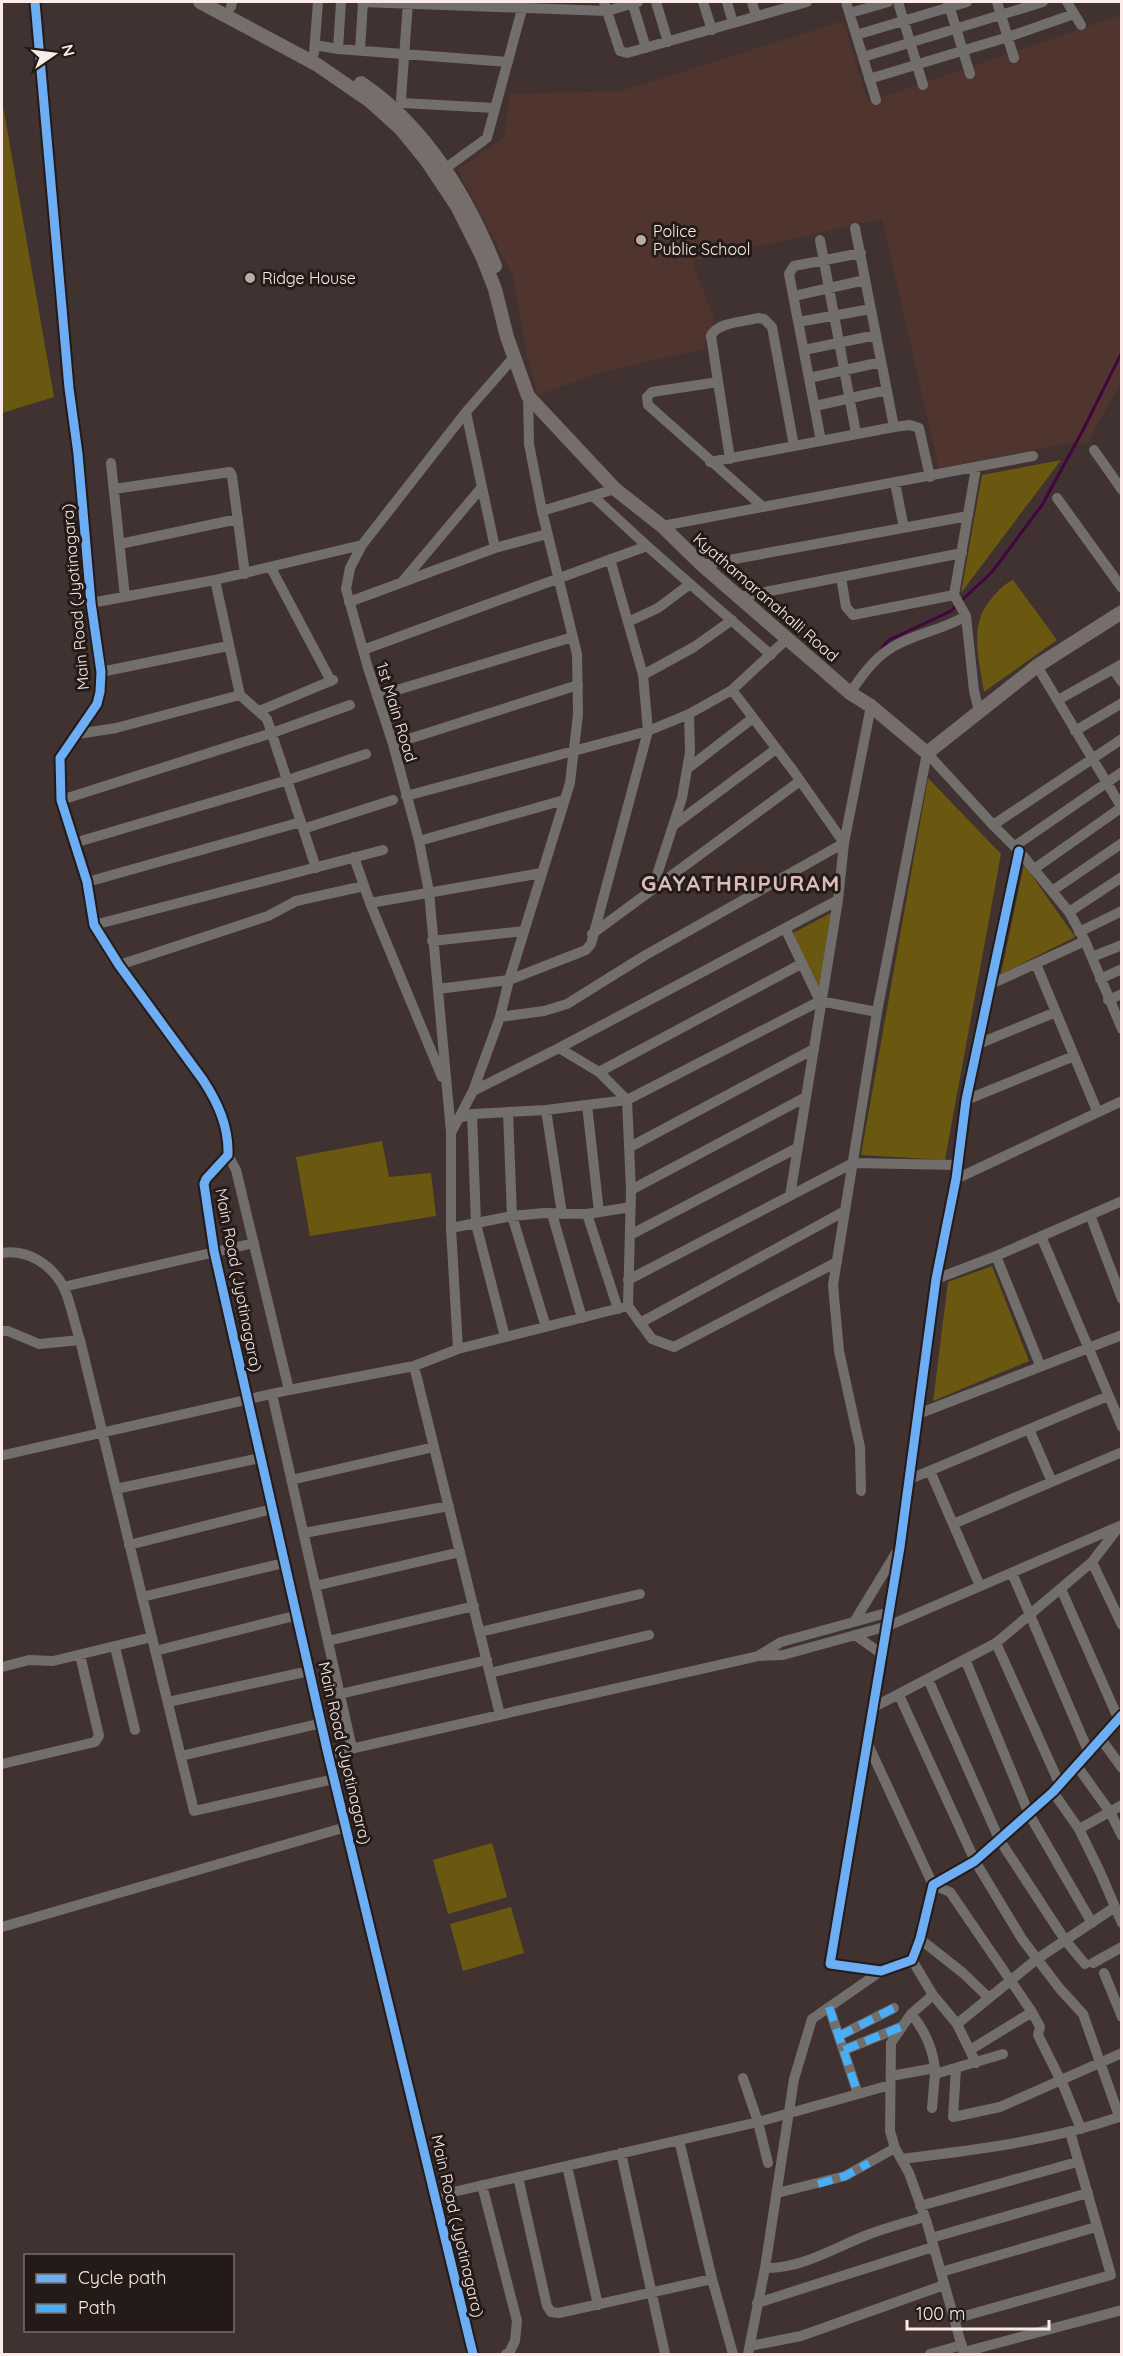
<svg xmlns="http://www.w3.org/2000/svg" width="1123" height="2356" font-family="Quicksand,sans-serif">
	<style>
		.built { fill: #50352f }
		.green { fill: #6a5810 }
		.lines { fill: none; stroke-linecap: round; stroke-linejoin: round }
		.stream { stroke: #430440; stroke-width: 3 }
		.minor { stroke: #726e6b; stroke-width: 10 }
		.major { stroke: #756e6a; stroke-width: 14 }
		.quiet { stroke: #49aef6; stroke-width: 8; stroke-dasharray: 15 8; stroke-linecap: butt }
		.cycleway-casing { stroke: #241a17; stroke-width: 13 }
		.cycleway { stroke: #6dadf4; stroke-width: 9 }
		.poi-dot { fill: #b9aba8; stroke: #241a17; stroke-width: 2 }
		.labels { text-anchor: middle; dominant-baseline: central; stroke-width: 6; stroke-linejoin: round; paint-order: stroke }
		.poi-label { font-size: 16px; fill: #fbece8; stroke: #241a17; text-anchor: start }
		.street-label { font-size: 16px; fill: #fbece8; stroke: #241a17 }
		.district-label { font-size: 22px; font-weight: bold; letter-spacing: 1.5px; fill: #dabdb7; stroke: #241a17 }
	</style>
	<rect width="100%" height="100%" fill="#3f3230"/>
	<path class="built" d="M1121,15V382L1087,444L1068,443L939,469L882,219L692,261L714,319L703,349L599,373L538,395L526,351L513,276L458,170L504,137L510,94L621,91L843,21L868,102Z"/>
	<path class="green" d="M2,100L54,397L2,413Z
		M1061,460L961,593L982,475Z
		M1013,580L1057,640L984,692C979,659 968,624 992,598C999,590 1004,584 1013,580Z
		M928,778L1001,854L945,1160L861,1155Z
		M1024,864L1075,937L1001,974Z
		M831,913L818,993L793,933Z
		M382,1141L389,1177L431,1173L436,1216L310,1236L296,1157Z
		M992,1266L1029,1361L933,1401L948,1282Z
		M492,1843L507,1897L448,1914L433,1860Z
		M511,1907L524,1953L463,1971L450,1924Z"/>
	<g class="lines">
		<path class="stream" d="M961,601L992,572L1042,505L1083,430L1122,352
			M882,648L889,640L951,611L956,606"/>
		<path class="minor" d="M35,2L69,388L78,454L91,603L101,672L100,692L97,704L60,758L61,800L87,882L94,925L119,965L203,1080C218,1103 229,1127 228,1155L206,1179L204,1184L214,1251L328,1754L473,2354
			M362,2L607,11L638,2
			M408,2L401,99L402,103L495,108
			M604,2L620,51L627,53L807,2
			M632,2L646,48
			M656,2L668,42
			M703,2L712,30
			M727,2L733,23
			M752,2L756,16
			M846,2L876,100
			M898,2L923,85
			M948,2L970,74
			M997,2L1014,58
			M1067,2L1081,25
			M231,7L232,2
			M850,13L888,2
			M856,35L967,2
			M315,45L338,49L508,62
			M338,49L341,2
			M360,50L363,2
			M314,53L318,2
			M863,57L1043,2
			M869,79L1008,37L1074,14
			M439,173L487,138L524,2
			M855,228L894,427
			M820,240L856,433
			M794,296L865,280
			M798,322L871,309
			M804,350L876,335
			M809,378L881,362
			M718,382L652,392L647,397L648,405L763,507
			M815,406L887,390
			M466,412L495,548
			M821,441L789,274L794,266L861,253
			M1094,450L1122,490
			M730,459L711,336C717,322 744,322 758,318L764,319L772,327L794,446
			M710,462L894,427L910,425L919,428L930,477
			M111,463L125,597
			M976,468L954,595L966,616L974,691L979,711
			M895,483L904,528
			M114,489L230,472L232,476L245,574
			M594,497L647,546L771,655
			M1057,498L1122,588
			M542,511L615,489
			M662,526L1033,456
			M120,544L238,519
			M702,565L968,516
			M271,568L331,681
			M841,577L846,607L853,615L954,595
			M215,580L240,695L267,719L316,868
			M402,582L482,487
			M740,597L962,553
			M349,602L495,548L547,534
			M91,603L215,580L362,545
			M628,622L658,608L690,584
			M363,650L647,546
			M1037,666L1122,808
			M1113,669L1122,682
			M101,672L228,646
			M643,675L694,647L732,620
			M850,693C861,677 872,661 888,650C911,634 941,631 966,616
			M377,696L573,637
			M1058,700L1122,664
			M259,711L333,680
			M1075,731L1122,703
			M78,734L116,728L240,695
			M393,744L578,685
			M927,753L993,825L1019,851L1069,912L1085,941L1122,1029
			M687,769L753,718
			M406,796L648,731L689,714L732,690L788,638
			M61,800L272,733L350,705
			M674,825L776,749
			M993,825L1122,739
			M303,829L393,800
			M419,841L564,800
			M74,843L288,780L366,754
			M1015,846L1122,772
			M1019,851L966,1100L956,1179L936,1279L900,1547L830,1964L881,1971L912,1960L920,1939L933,1885L975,1861L1053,1792L1122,1715
			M354,857L370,903L442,1077
			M1034,869L1122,807
			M87,882L301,822
			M653,887L682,798L690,752L689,714
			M1052,891L1122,843
			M370,903L542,873
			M1069,912L1122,877
			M94,925L383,850
			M785,928L820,1001
			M1079,932L1122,911
			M592,934L800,781
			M432,941L524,931
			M1092,957L1122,945
			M1036,964L1097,1111
			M119,965L268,916L296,901L364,886
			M1100,979L1122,969
			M991,984L1085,941
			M438,989L509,980L586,950L591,944L648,731L643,675L610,559
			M1108,1000L1122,994
			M500,1017L544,1011L567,1004L644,956L844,843L792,769L732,690
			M978,1044L1056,1012
			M559,1048L599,1072L627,1100L631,1190L628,1306L652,1339L674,1347L837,1262
			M599,1072L801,964
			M473,1091L559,1048L838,900
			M966,1100L1074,1056
			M587,1105L599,1212
			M546,1110L562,1214
			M508,1112L512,1216L546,1327
			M472,1114L476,1224L505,1337
			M459,1118L472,1114L546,1110L627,1100L820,1001L877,1012
			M451,1132L429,892L419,841L393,744L368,668L346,589L350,568L362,545L466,412L515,356
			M630,1147L814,1049
			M228,1155L236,1170L289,1390
			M956,1179L1122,1101
			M631,1190L806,1097
			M790,1196L838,900L844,843L871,706
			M552,1214L582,1318
			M587,1214L618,1309
			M1090,1215L1122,1299
			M451,1228L512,1216L544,1213L587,1214L631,1207
			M630,1235L797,1148
			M1041,1236L1122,1427
			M2,1253C27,1249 51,1264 63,1286C71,1302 74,1323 80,1340L194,1811L334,1779
			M996,1256L1040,1365
			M936,1279L996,1256L1122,1201
			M628,1280L853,1163L957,1165
			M63,1287L254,1243
			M640,1323L845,1211
			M2,1331H8L39,1344L80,1340
			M458,1349L628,1306
			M414,1366L500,1715
			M272,1394L352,1748
			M918,1414L1122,1335
			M1029,1429L1052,1482
			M4,1455L289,1390L414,1366L458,1349L451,1228V1133L473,1091L500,1017L509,980L570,783L578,714L577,654L542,511L529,444L528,396
			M930,1471L980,1586
			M910,1479L1108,1396
			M291,1480L434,1447
			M116,1489L260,1458
			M861,1491L860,1447L839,1351L833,1285L877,1012L927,753
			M953,1524L1122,1452
			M304,1533L449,1506
			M129,1545L272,1509
			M1092,1562L1122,1625
			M1012,1573L1089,1753
			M315,1586L460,1552
			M1061,1589L1118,1718
			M142,1597L284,1563
			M890,1612L781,1642L758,1656L783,1655L888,1626L1122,1525
			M854,1622L896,1553
			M480,1632L640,1594
			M855,1635L883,1655
			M328,1641L474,1606
			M996,1643L1060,1785
			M115,1647L135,1730
			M155,1651L298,1615
			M965,1659L1029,1814L1092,1923
			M2,1667L29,1660L53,1661L152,1637
			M490,1673L649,1635
			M928,1679L999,1839L1065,1940L1085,1964
			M340,1694L487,1660
			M899,1695L975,1861L1022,1939L1060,1989L1083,2014L1119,2116
			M168,1702L309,1671
			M874,1707L996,1643L1092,1562L1118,1528
			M1101,1739L1122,1768
			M866,1740L933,1885L950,1892L1032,2012L1040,2027L1038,2035L1064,2087L1081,2129
			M328,1754L758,1656
			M181,1756L322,1723
			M2,1764L95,1742L99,1736L80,1655
			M1077,1766L1110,1812L1122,1836
			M1053,1792L1079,1829L1100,1872L1122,1923
			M1079,1829L1122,1805
			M2,1927L346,1827
			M920,1939L963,1973L989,1998
			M912,1960L933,1995L957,2024L976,2063
			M1093,1963L1122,1947
			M1104,1973L1122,2017
			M933,1995L911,2014L891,2043L890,2131L895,2148L909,2173L927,2223L964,2354
			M829,2007L858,2094
			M911,2014C925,2030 935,2053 935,2074
			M957,2024L1037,1959L1115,1907
			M839,2036L894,2008
			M844,2050L901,2027
			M970,2050L1032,2012
			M956,2069L953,2117L1000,2107L1122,2053
			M891,2076L935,2068
			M743,2078L758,2122L768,2163
			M932,2108L935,2074L1003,2054
			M679,2140L712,2279L733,2354
			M621,2153L665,2354
			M901,2159C976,2150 1050,2141 1122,2116
			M567,2166L598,2305
			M518,2177L547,2306L551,2312L559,2313L712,2279
			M482,2185L517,2321L515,2341L509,2353L506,2354
			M777,2193L845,2176L895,2148
			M436,2196L758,2122L890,2085
			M920,2206L1077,2162
			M931,2238L1088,2193
			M765,2268C801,2269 834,2248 867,2235C885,2228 905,2223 924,2217
			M941,2272L1096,2227
			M757,2303L933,2247
			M954,2319L1111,2275L1070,2132
			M750,2346L801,2336L944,2285
			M964,2352L1122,2310
			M748,2354L765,2268L794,2079L812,2019L881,1971
			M930,2354L962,2345"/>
		<path class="major" d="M200,2L316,64L370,101L401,129L427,161L457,206L482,256L495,289L507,337L528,396L615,489L662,526L702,565L850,693L871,706L927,753L1037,666L1122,612
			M361,83C425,126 467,196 495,266"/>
		<path class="quiet" d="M829,2007L858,2094
			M839,2036L894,2008
			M844,2050L901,2027
			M818,2184L845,2176L869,2163"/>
		<defs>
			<path id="cycleway" d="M35,2L69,388L78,454L91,603L101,672L100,692L97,704L60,758L61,800L87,882L94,925L119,965L203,1080C218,1103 229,1127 228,1155L206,1179L204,1184L214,1251L328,1754L473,2354
				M1019,851L966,1100L956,1179L936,1279L900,1547L830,1964L881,1971L912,1960L920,1939L933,1885L975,1861L1053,1792L1122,1715"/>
		</defs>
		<use href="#cycleway" class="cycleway-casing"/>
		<use href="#cycleway" class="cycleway"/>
	</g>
	<g class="poi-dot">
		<circle cx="641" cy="240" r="6"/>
		<circle cx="250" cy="278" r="6"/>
	</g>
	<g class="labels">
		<g class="poi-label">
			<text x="653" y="231">Police<tspan x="653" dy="18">Public School</tspan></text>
			<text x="262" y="278">Ridge House</text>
		</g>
		<g class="street-label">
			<text transform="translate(75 597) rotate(-95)">Main Road (Jyotinagara)</text>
			<text transform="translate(766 597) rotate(41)">Kyathamaranahalli Road</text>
			<text transform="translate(397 712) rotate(73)">1st Main Road</text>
			<text transform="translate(239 1280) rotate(79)">Main Road (Jyotinagara)</text>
			<text transform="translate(345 1753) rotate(77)">Main Road (Jyotinagara)</text>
			<text transform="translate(458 2226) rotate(77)">Main Road (Jyotinagara)</text>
		</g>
		<g class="district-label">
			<text x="741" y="883">GAYATHRIPURAM</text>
		</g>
	</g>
	<rect width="1123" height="2356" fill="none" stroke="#fbece8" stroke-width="6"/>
	<rect x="24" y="2254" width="210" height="78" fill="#241a17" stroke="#7a6e6b" stroke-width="1.5"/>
	<rect x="36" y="2274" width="30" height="9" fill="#6dadf4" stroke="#7a6e6b" stroke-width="1.5"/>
	<text x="78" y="2284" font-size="18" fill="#fbece8">Cycle path</text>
	<rect x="36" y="2304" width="30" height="9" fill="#49aef6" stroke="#7a6e6b" stroke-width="1.5"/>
	<text x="78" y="2314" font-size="18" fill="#fbece8">Path</text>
	<g transform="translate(54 54) rotate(76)" stroke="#241a17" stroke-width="4.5" paint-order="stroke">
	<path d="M0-4.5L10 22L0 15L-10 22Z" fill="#fbece8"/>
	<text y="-9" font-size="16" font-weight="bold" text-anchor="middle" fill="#fbece8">N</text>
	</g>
	<path d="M907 2320v9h142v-9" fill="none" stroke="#fbece8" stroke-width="3"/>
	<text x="916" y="2320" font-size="18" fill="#fbece8" stroke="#241a17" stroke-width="4.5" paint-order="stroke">100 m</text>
</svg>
